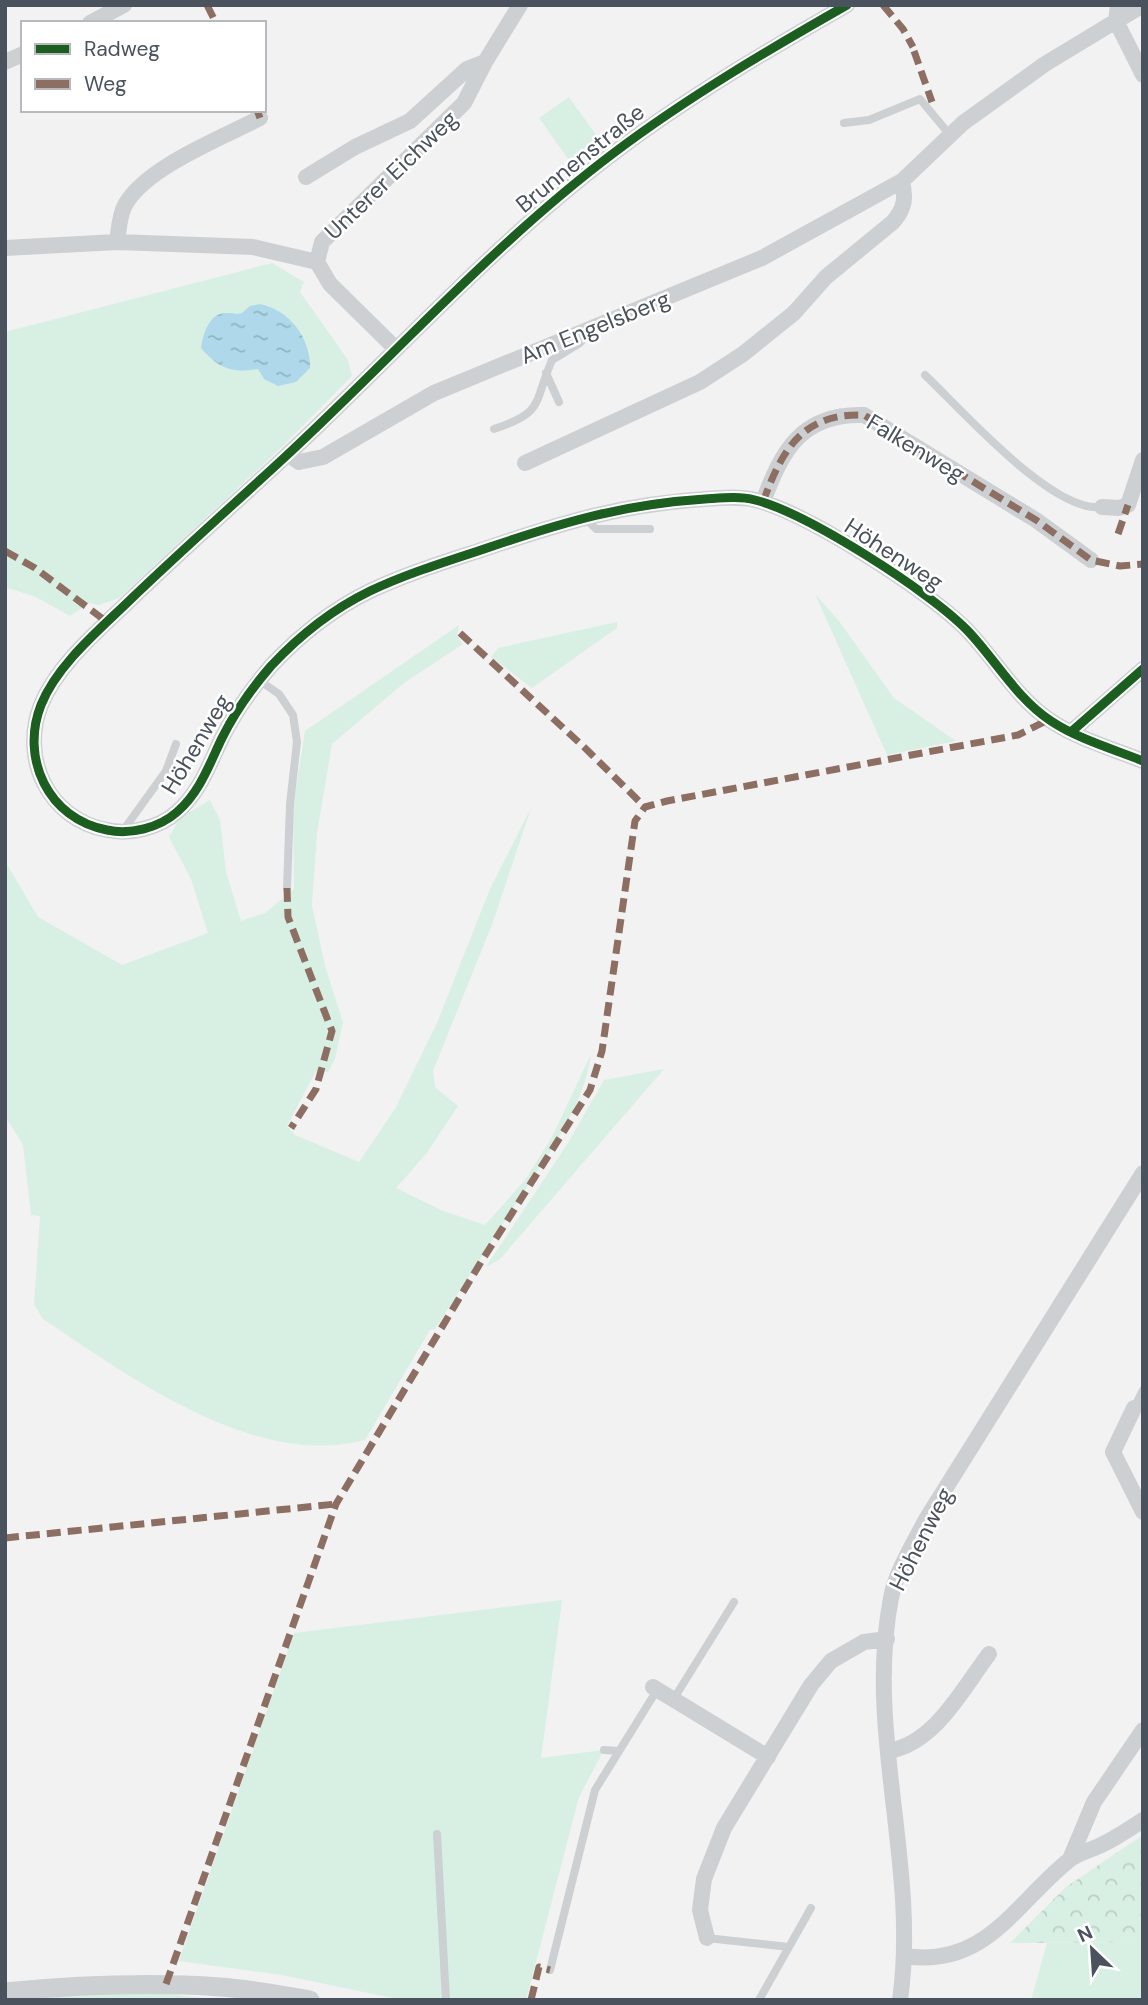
<svg xmlns="http://www.w3.org/2000/svg" width="1148" height="2005" font-family="'DM Sans',sans-serif">
	<style>
		.green { fill: #d8efe3; fill-rule: evenodd }
		.forest { fill: url(#forest-crowns) }
		.water { fill: url(#water-ripples) }
		.lines { fill: none; stroke-linecap: round; stroke-linejoin: round }
		.service { stroke: #cdd0d2; stroke-width: 8 }
		.minor { stroke: #cdd0d2; stroke-width: 16 }
		.tertiary { stroke: #cdd0d2; stroke-width: 19 }
		.quiet { stroke: #8d6e63; stroke-width: 7; stroke-dasharray: 14 7; stroke-linecap: butt }
		.cycleway-casing { stroke: #fff; stroke-width: 13 }
		.cycleway { stroke: #1b5e20; stroke-width: 9 }
		.labels { text-anchor: middle; dominant-baseline: central; stroke-width: 5; stroke-linejoin: round; paint-order: stroke }
		.street-label { font-size: 23px; fill: #49525d; stroke: #fff }
	</style>
	<defs>
		<pattern id="forest-crowns" width="20" height="18" patternUnits="userSpaceOnUse" patternTransform="scale(1.75)"><rect width="20" height="18" fill="#d8efe3"/><path d="M2 6a3 3 0 1 1 6 0M12 15a3 3 0 1 1 6 0" fill="none" stroke="#bbcfc5"/></pattern>
		<pattern id="water-ripples" width="26" height="14" patternUnits="userSpaceOnUse" patternTransform="scale(1.75)"><rect width="26" height="14" fill="#afd9ea"/><path d="M2 4q2-2 4 0t4 0M15 11q2-2 4 0t4 0" fill="none" stroke="#90b3c1"/></pattern>
	</defs>
	<rect width="100%" height="100%" fill="#f2f2f2"/>
	<path class="green" d="M569,97L601,142L571,163L539,118Z
		M272,263L304,282L300,292L348,360L352,376L283,446L119,598L99,605L89,603L70,616L36,597L5,587V332ZM260,304L269,306L293,324L214,319L228,312C240,317 249,310 260,304Z
		M815,594L839,621L894,698L956,741L887,755Z
		M617,622V628L532,688L491,657L498,648Z
		M459,625L457,636L463,644L404,683L332,744L317,833L312,905L325,966L343,1022L335,1059L328,1072L316,1071L287,1126L295,1135L359,1162L395,1109L437,1023L490,889L531,808L493,922L433,1071L435,1087L458,1106L426,1154L396,1188L441,1210L485,1225L525,1180L552,1137L591,1054C584,1108 546,1157 517,1202C490,1244 462,1286 435,1329L430,1330L365,1440C254,1469 130,1377 43,1319L34,1304L40,1216L31,1215L23,1145L5,1116V861L38,917L122,965L208,933L191,879L169,837L180,818L210,800L220,820L226,872L241,921L265,913L294,889L293,807L305,731Z
		M664,1069L500,1259L486,1267L568,1143L604,1080Z
		M562,1600L541,1758L604,1750L579,1797L526,2000H402L282,1975L179,1961L294,1633Z
		M1143,1942V2000H1031L1047,1943Z
		M89,1993L168,1994L219,2000H32Z"/>
	<path class="forest" d="M1143,1835V1942L1010,1943L1066,1887Z"/>
	<path class="water" d="M260,304C290,310 311,339 310,368L296,382L278,386L264,379L258,369C232,374 218,368 201,348C203,334 209,313 226,313C233,312 235,315 242,313L250,306Z"/>
	<g class="lines">
		<path class="service" d="M844,123L869,120L920,99L950,135
			M546,373L559,402
			M925,375C961,409 1053,514 1102,507
			M494,429C545,412 533,404 552,360L580,343L589,332
			M585,518L596,529H650
			M260,681L279,694L293,715L297,742L290,804L287,888
			M122,832L166,771L176,744
			M1134,1408L1143,1390
			M673,1700L734,1602
			M604,1750L619,1751
			M437,1834L446,2000
			M707,1938L789,1947
			M550,1970L595,1790L657,1690
			M759,2000L811,1908"/>
		<path class="minor" d="M847,5C768,50 688,97 615,152C495,242 395,355 285,457C233,505 180,552 129,601C99,630 57,665 41,705C20,758 48,819 107,830C130,835 159,828 177,812C200,792 209,765 222,738C235,712 252,688 271,666C299,636 333,609 370,591C408,573 448,561 487,548C564,522 624,504 705,499C722,498 739,496 755,500C807,513 929,591 967,630C995,659 1017,699 1051,721C1078,739 1113,749 1143,761
			M1143,5L1116,21L1143,75
			M90,23L124,5
			M5,62L23,54
			M306,177L355,147L410,121L467,69L485,62
			M117,242C119,230 119,216 125,205C146,167 222,138 260,118
			M5,248L117,242L253,247L317,262
			M395,348L330,284L317,262L322,242L464,103L485,62L520,5
			M288,454L299,462L323,457L434,393L762,258L902,181L963,123L1045,64L1116,21L1118,5
			M525,463L700,382L743,354L794,313L826,277L893,222C905,208 906,198 902,181
			M763,502C782,450 802,413 864,415L1036,520L1091,560
			M1102,507L1119,508L1128,505L1143,460
			M1071,732L1143,669
			M1134,1408L1113,1452L1143,1512
			M653,1687L768,1757
			M888,1751C935,1744 963,1688 989,1654
			M1070,1859L1094,1802L1143,1730
			M707,1938L700,1910L704,1879L724,1828L811,1685L831,1661L864,1642L887,1639
			M905,1956C985,1968 1014,1905 1068,1861C1076,1854 1087,1851 1097,1847C1113,1840 1128,1830 1143,1820
			M900,2000C919,1865 865,1732 891,1598C896,1571 913,1545 925,1521L1143,1173"/>
		<path class="tertiary" d="M5,1992C77,1985 148,1982 220,1987C250,1989 280,1995 310,2000"/>
		<path class="quiet" d="M207,5L216,23
			M883,5L903,29L913,47
			M914,51L932,102
			M257,110L260,118
			M763,502C782,450 802,413 864,415L1036,520L1091,560L1120,566L1143,564
			M1118,534L1128,505
			M5,551L35,568L107,622
			M460,633L584,747L645,807
			M287,888L288,917L332,1031L316,1089L291,1128
			M5,1538L336,1504
			M166,1984L336,1504L481,1262L590,1090L602,1051L635,821L645,807L667,801L1018,735L1048,720
			M531,2000L539,1967L550,1970"/>
		<defs>
			<path id="cycleway" d="M847,5C768,50 688,97 615,152C495,242 395,355 285,457C233,505 180,552 129,601C99,630 57,665 41,705C20,758 48,819 107,830C130,835 159,828 177,812C200,792 209,765 222,738C235,712 252,688 271,666C299,636 333,609 370,591C408,573 448,561 487,548C564,522 624,504 705,499C722,498 739,496 755,500C807,513 929,591 967,630C995,659 1017,699 1051,721C1078,739 1113,749 1143,761
				M1071,732L1143,669"/>
		</defs>
		<use href="#cycleway" class="cycleway-casing"/>
		<use href="#cycleway" class="cycleway"/>
	</g>
	<g class="labels">
		<g class="street-label">
			<text transform="translate(580 158) rotate(-39)">Brunnenstraße</text>
			<text transform="translate(391 175) rotate(-44)">Unterer Eichweg</text>
			<text transform="translate(595 327) rotate(-22)">Am Engelsberg</text>
			<text transform="translate(916 448) rotate(31)">Falkenweg</text>
			<text transform="translate(894 554) rotate(33)">Höhenweg</text>
			<text transform="translate(196 744) rotate(-59)">Höhenweg</text>
			<text transform="translate(921 1539) rotate(-63)">Höhenweg</text>
		</g>
	</g>
	<rect width="1148" height="2005" fill="none" stroke="#49525d" stroke-width="14"/>
	<rect x="21" y="21" width="245" height="91" fill="#ffffff" stroke="#b6babe" stroke-width="2"/>
	<rect x="35" y="44" width="35" height="10" fill="#1b5e20" stroke="#b6babe" stroke-width="2"/>
	<text x="84" y="56" font-size="21" fill="#49525d">Radweg</text>
	<rect x="35" y="79" width="35" height="10" fill="#8d6e63" stroke="#b6babe" stroke-width="2"/>
	<text x="84" y="91" font-size="21" fill="#49525d">Weg</text>
	<g transform="translate(1092 1949) rotate(335)" stroke="#ffffff" stroke-width="5" paint-order="stroke">
	<path d="M0-5L12 26L0 18L-12 26Z" fill="#49525d"/>
	<text y="-10" font-size="19" font-weight="bold" text-anchor="middle" fill="#49525d">N</text>
	</g>
</svg>
